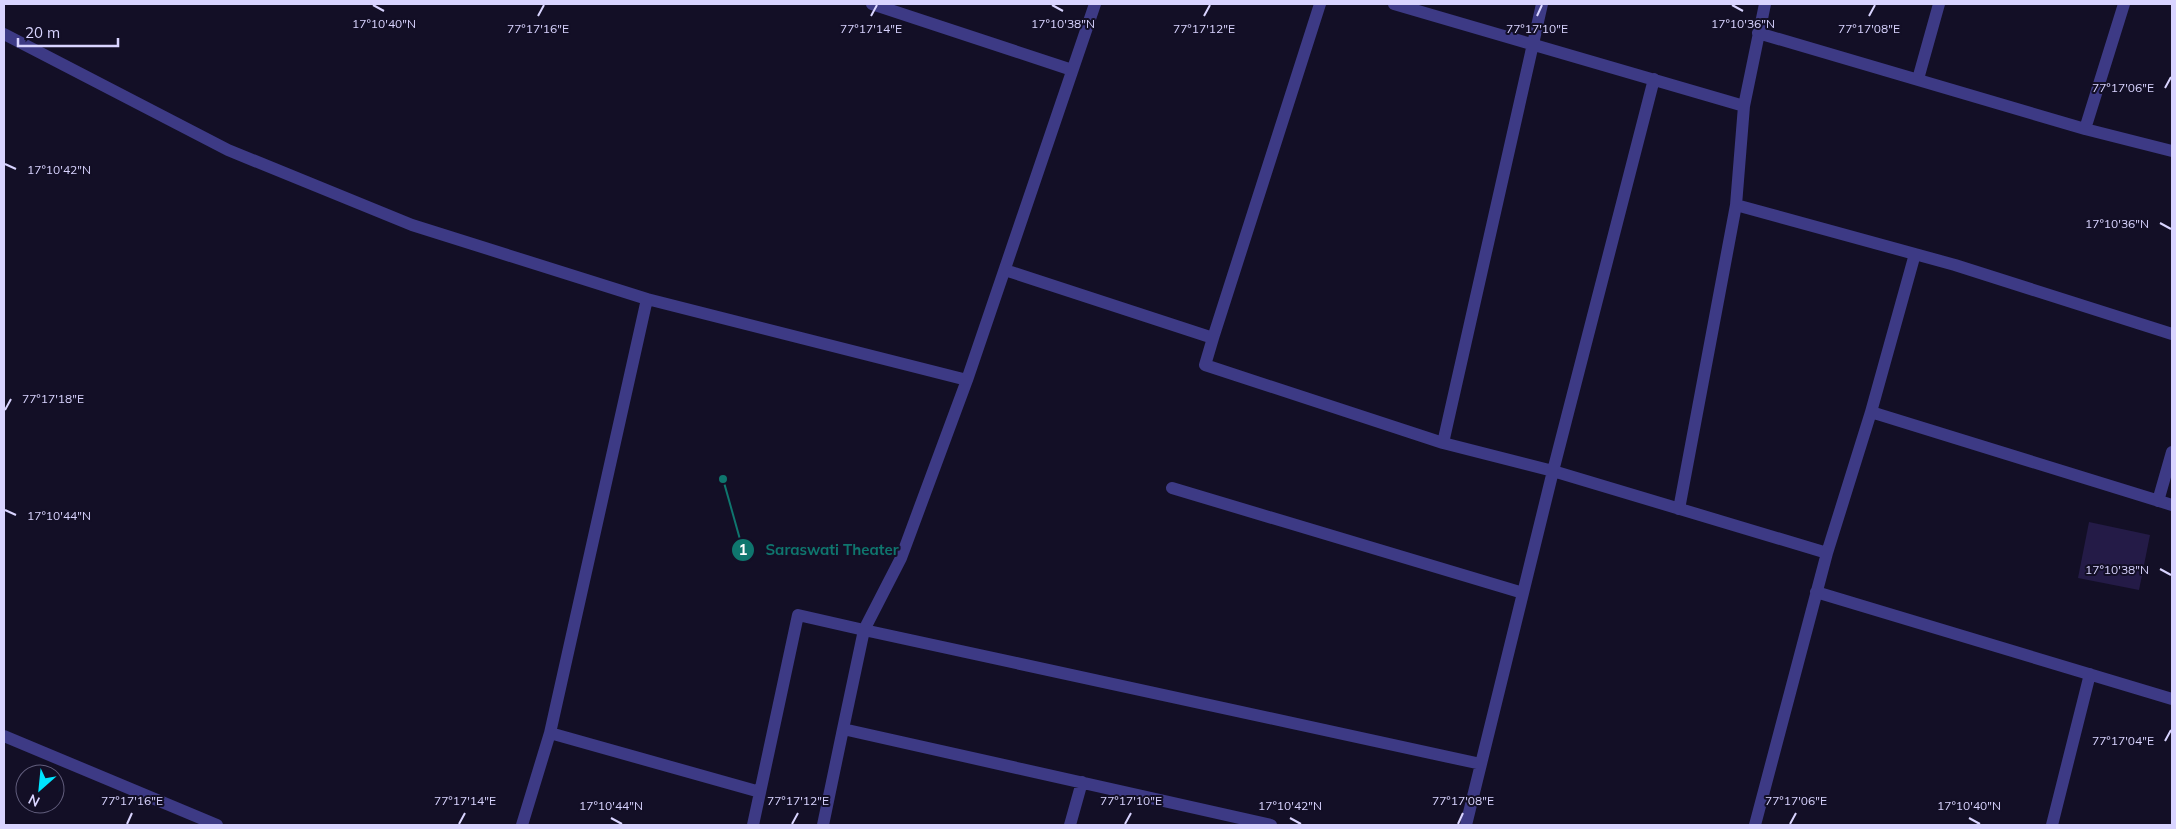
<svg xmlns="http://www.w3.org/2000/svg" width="2176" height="829" font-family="Mulish,sans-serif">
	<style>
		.building { fill: #241b47 }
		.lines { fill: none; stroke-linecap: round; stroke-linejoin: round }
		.street { stroke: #3d3a85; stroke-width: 12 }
		.ticks { fill: none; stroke: #d9d4ff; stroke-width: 2 }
		.ticks-label { font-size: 12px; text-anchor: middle; fill: #d9d4ff; stroke: #130f26; stroke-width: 4; stroke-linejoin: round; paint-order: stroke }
		.leader { fill: none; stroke: #0f766e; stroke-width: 2 }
		.callout-dot { fill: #0f766e; stroke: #130f26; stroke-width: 2 }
		.mark-label { font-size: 15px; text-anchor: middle; font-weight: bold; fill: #fff }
		.callout-label { font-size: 15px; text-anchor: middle; font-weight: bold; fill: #0f766e; stroke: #130f26; stroke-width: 4; stroke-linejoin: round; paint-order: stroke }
	</style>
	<rect width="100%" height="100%" fill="#130f26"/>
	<path class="building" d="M2089,522L2150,535L2139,590L2078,578Z"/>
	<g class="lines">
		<path class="street" d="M872,4L1072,70
			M1394,4L1744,106
			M1758,33L2085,129L2172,151
			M4,34L228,150L412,225L647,299L550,733L522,825
			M1918,79L1939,4
			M2085,129L2124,4
			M1736,205L1955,265L2172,334
			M1915,254L1871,412L2172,505
			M1005,270L1213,338L1205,365L1443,443L1553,471L1827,553
			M647,299L967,380
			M1213,338L1320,4
			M1443,443L1542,4
			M1172,488L1523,593
			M2158,501L2172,452
			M1679,509L1736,205L1744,106L1765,4
			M1816,592L2172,699
			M550,733L760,792
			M4,736L217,825
			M753,825L798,615L864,630L901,558L967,380L1095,4
			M823,825L843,729
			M1070,825L1082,782
			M1271,825L843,729L864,630L1481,764
			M1466,825L1553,471L1654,79
			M1755,825L1827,553L1871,412
			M2052,825L2090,674"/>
	</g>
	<path class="ticks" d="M373,5L384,11M1052,5L1063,11M1732,5L1743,11M538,16L544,5M871,16L877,5M1204,16L1210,5M1537,16L1542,5M1869,16L1875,5M2165,88L2171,77M5,164L16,169M2160,223L2171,229M5,410L11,399M5,510L16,515M2160,569L2171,575M2165,741L2171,730M611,818L622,824M1290,818L1301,824M1969,818L1980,824M127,824L132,813M459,824L465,813M792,824L798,813M1125,824L1131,813M1458,824L1463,813M1790,824L1796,813"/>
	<g class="ticks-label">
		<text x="384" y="28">17°10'40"N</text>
		<text x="1063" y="28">17°10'38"N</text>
		<text x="1743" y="28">17°10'36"N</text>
		<text x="538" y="33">77°17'16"E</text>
		<text x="871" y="33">77°17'14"E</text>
		<text x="1204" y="33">77°17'12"E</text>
		<text x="1537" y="33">77°17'10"E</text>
		<text x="1869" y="33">77°17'08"E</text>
		<text x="2123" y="92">77°17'06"E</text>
		<text x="59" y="174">17°10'42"N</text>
		<text x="2117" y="228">17°10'36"N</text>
		<text x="53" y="403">77°17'18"E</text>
		<text x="59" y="520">17°10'44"N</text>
		<text x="2117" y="574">17°10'38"N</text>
		<text x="2123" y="745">77°17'04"E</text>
		<text x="132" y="805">77°17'16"E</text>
		<text x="465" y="805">77°17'14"E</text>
		<text x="798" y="805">77°17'12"E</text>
		<text x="1131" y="805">77°17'10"E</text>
		<text x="1463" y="805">77°17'08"E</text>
		<text x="1796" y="805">77°17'06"E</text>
		<text x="1290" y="810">17°10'42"N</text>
		<text x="611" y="810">17°10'44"N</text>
		<text x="1969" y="810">17°10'40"N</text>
	</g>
	<path class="leader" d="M723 479L743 550"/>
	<g class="callout-dot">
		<circle cx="723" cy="479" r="5"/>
		<circle cx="743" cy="550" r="12"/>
	</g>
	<g class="mark-label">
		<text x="743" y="555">1</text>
	</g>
	<g class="callout-label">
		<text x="832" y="555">Saraswati Theater</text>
	</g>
	<rect width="2176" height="829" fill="none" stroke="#d9d4ff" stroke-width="10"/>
	<g transform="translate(40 789) rotate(207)"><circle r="24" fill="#130f26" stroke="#625e7d"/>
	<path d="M0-4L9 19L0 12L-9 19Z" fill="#00e5ff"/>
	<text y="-8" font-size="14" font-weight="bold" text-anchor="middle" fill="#d9d4ff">N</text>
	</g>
	<path d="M18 38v8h100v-8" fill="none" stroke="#d9d4ff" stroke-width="2.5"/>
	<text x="25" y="38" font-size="15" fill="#d9d4ff" stroke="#130f26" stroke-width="4" paint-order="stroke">20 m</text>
</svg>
